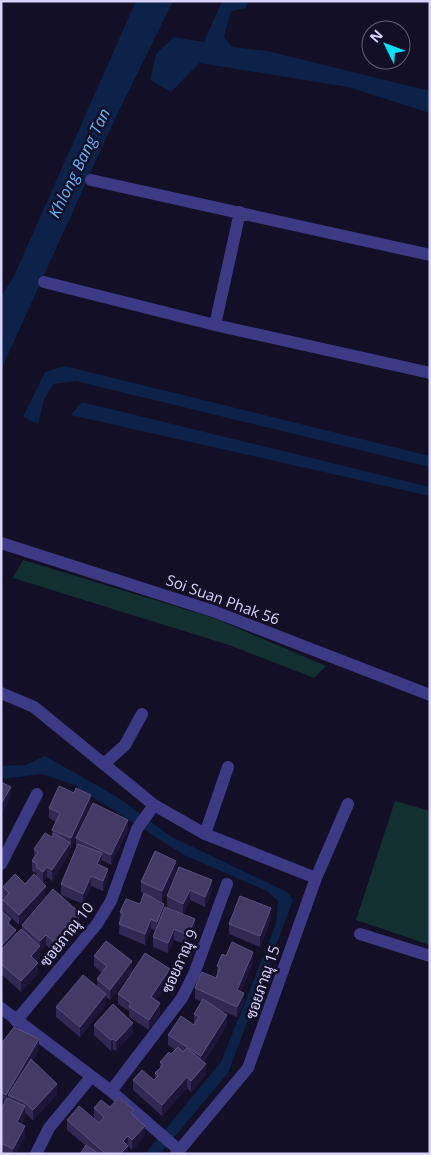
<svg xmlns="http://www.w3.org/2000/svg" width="431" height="1155" font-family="'Open Sans',Sarabun,sans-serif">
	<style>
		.green { fill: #12302f }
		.water { fill: #0c2248 }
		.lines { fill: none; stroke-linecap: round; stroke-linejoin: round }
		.street { stroke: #3d3a85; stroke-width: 12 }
		.wall { fill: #312854 }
		.shaded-wall { fill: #1d163a }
		.building { fill: #433a66; stroke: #5a527e }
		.labels { text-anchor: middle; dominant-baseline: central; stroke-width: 5; stroke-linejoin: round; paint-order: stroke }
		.street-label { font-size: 15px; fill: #d9d4ff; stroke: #130f26 }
		.water-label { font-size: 16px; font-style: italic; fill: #62b6ff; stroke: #130f26 }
	</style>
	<rect width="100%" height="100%" fill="#130f26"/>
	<path class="green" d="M23,560L214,618L326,666L314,678L229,645L13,578Z
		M395,801L430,811V945L356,920Z"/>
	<path class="water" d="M136,1H173L113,123L1,370V297L14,276Z
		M222,1H248L246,8L231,11L224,37L232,47L267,51L430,91V113L348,87L199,63L171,92L150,80L156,54L174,37L204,42Z
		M65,366L430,456V467L76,381L53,384L44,400L38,424L23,417L45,372Z
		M82,402L430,487V496L71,415Z
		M45,756L119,798L170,836L287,892L293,900L228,1073L160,1154H145L221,1062L276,924L278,901L267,891L184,855L74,785L42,774L1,779V766L25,765Z"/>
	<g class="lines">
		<path class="street" d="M91,180L430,255
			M44,282L215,325L430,373
			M215,325L240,212
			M1,543L213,611L430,695
			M1,693L34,707L154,805L205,834L316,878
			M104,764L125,745L142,714
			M205,834L228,767
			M1,864L37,794
			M360,934L430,956
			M1,1008L111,1091L179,1150
			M16,1021L97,924L111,901L137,829L154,805
			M111,1091L182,998L194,974L227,884
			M36,1154L49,1128L91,1077
			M176,1154L248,1068L316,878L348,804"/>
	</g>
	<path class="wall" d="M91,805L71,848H70V853L52,881L47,877L43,882L41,881L46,896L19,925L3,910V900L4,898L3,897V887L25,884L36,876V873L32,871V861L34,858V849L52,837V830L56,822L49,818V808Z
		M128,830L111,865L102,860L101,866L108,879L103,891L91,886L83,904L61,895V884L76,848V838Z
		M179,867L212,891L205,907L190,900L183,914L195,929L188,945L174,940L168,953L153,947V937L156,931L151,929L145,945L119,934L120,912L140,904L144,894L141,892V882L176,871L162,902L151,897L164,909L174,910L167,907V896Z
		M1,910L16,934L22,930V925L80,923L54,952L46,945L40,951V956L36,961L38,973L21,992L1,974Z
		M271,919L260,947L229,934V924Z
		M94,956L132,971L110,1000L106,997V1005L80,1037L56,1017V1007L97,986V979L102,973L94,966Z
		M226,956L253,963L241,991L244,1003L237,1017L217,1009L227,1025L204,1062L206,1074L191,1092L187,1088L162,1116L133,1090V1080H154L155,1079V1073L160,1068V1062L171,1054L176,1050L168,1045V1035L194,1024V1014L202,1002L195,999V988L216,978L217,976V966Z
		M170,980L155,1001L160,1014L149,1030L129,1017V1011L118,1004V994Z
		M94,1025L133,1033L116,1051L113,1049L111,1051L94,1035Z
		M1,1044L39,1050L32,1061L57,1094L33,1120L25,1113V1117L22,1124L25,1136L16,1154H3L1,1153Z
		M110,1107L134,1116L145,1136L132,1150L128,1146V1154H80L86,1146L67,1130V1120L94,1118V1108Z"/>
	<path class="shaded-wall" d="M11,787V797L1,815V804Z
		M91,795V805L71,848V838Z
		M128,820V830L111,865V855Z
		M70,843V853L52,881V870Z
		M102,853V864L97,875V864Z
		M176,861V871L162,902V891Z
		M47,867V877L43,882V872Z
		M108,869V879L103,891V881Z
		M91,876V886L83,904V894Z
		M212,880V891L205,907V897Z
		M46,886V896L19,925V915Z
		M190,890V900L183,914V904Z
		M164,904V914L157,932V922Z
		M271,908V919L260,947V936Z
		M80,913V923L54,952V942Z
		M151,919V929L145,945V934Z
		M195,919V929L188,945V935Z
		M174,929V940L168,953V943Z
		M16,930V940L1,956V946Z
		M46,935V945L40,951V941Z
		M40,946V956L31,966V956Z
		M253,952V963L237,1000V990Z
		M132,961V971L110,1000V990Z
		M38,963V973L21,992V981Z
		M170,969V980L151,1008V997Z
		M244,993V1003L237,1017V1007Z
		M106,994V1005L80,1037V1027Z
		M160,1003V1014L149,1030V1020Z
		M227,1015V1025L201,1066V1056Z
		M133,1023V1033L116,1051V1041Z
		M39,1039V1050L11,1096L8,1095V1101L6,1105V1095Z
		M113,1039V1049L111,1051V1040Z
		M206,1064V1074L191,1092V1081Z
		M187,1077V1088L162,1116V1105Z
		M57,1084V1094L33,1120V1110Z
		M4,1098V1108L1,1113V1103Z
		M25,1106V1117L17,1132V1122Z
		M25,1126V1136L16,1154H13V1149Z
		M145,1126V1136L132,1150V1140Z
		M128,1136V1154H120L123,1141Z"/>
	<path class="building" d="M1,782L11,787L1,804Z
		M59,786L74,793L76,788L91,795L71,838L52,830L60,813L49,808Z
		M93,803L128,820L111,855L76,838Z
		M45,833L52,837L54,833L70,843L52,870L47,867L43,872L36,867L37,864L32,861L38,852L34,849Z
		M78,844L102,853L97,864L108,869L103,881L91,876L83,894L61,884Z
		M155,851L176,861L162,891L141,882Z
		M179,867L212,880L205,897L190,890L183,904L167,896Z
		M15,874L25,884L34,874L46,886L19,915L3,900L9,893L3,887Z
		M53,889L80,913L54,942L46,935L40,941L22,925Z
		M144,893L164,904L157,922L151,919L145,934L119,924L123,914L120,912L126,899L140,904Z
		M240,896L271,908L260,936L229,924Z
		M165,907L195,919L188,935L174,929L168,943L153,937Z
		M1,910L11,919L8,923L16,930L1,946Z
		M21,929L40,946L31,956L38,963L21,981L1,964V950Z
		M106,941L132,961L110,990L97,979L107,966L94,956Z
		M232,942L253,952L237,990L244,993L237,1007L195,988L202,972L216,978L220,967L217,966L222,954L226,956Z
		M145,953L170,969L151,997L160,1003L149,1020L129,1007L131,1003L118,994Z
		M83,975L106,994L80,1027L56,1007Z
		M203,999L227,1015L201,1056L168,1035L181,1016L194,1025L199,1017L194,1014Z
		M113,1004L133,1023L116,1041L113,1039L111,1040L94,1025Z
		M14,1027L39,1039L6,1095L1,1092V1044Z
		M178,1047L183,1052L187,1048L206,1064L191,1081L187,1077L162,1105L133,1080L142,1070L154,1080L158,1076L155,1073L163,1065L160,1062L169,1052L171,1054Z
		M31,1059L57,1084L33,1110L24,1102L8,1095Z
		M119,1097L134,1110L131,1113L145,1126L132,1140L128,1136L123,1141L128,1146L120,1154H106L67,1120L79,1106L99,1123L104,1117L94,1108L101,1100L110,1107Z
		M7,1098L25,1106L17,1122L25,1126L13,1149L1,1143V1110Z
		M86,1145L99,1154H80Z"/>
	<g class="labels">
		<g class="street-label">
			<text transform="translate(223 599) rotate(20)">Soi Suan Phak 56</text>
			<text transform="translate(66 934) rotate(-52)">ซอยภาณุ 10</text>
			<text transform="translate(179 961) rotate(-66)">ซอยภาณุ 9</text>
			<text transform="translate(262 982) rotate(-71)">ซอยภาณุ 15</text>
		</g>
		<g class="water-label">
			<text transform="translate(79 163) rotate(-64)">Khlong Bang Tan</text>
		</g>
	</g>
	<rect width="431" height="1155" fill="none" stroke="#d9d4ff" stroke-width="5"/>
	<g transform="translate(386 45) rotate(312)"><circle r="24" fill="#130f26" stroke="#625e7d"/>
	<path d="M0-4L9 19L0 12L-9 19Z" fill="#00e5ff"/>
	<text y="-8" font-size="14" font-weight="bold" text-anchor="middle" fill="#d9d4ff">N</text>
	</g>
</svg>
